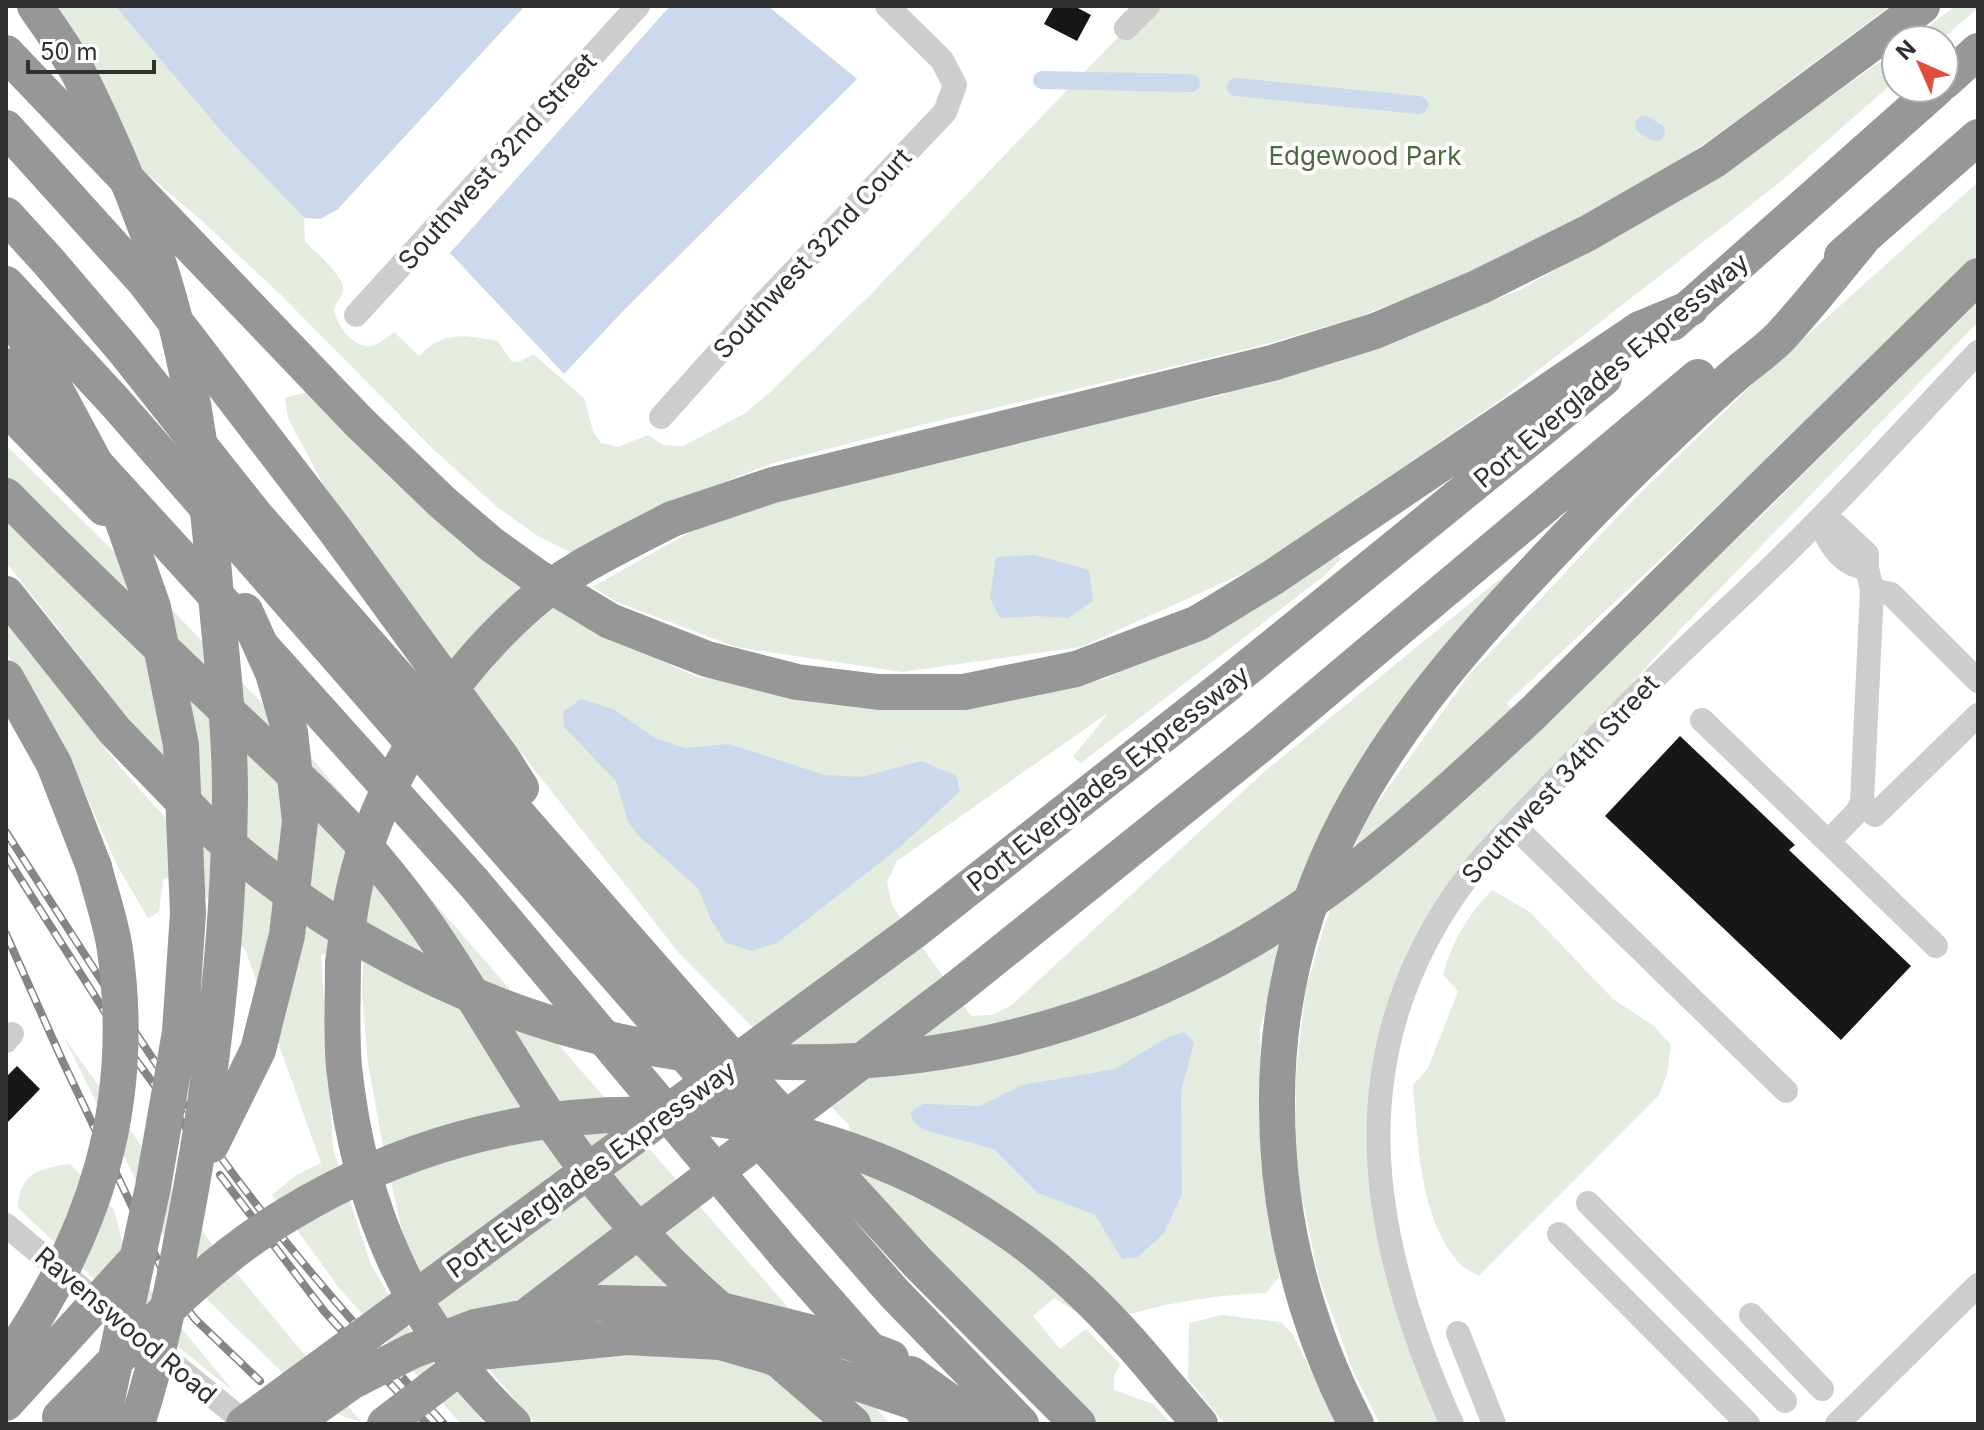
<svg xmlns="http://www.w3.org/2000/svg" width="1984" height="1430" font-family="Inter,sans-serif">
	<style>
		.green { fill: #e3ecdf }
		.water { fill: #ccd8eb }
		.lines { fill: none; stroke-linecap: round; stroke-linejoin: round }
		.canal { stroke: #ccd8eb; stroke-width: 18 }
		.building { fill: #171717 }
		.minor { stroke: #cdcdcd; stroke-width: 24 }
		.highway { stroke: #979797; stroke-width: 36 }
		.rail-casing { stroke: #858585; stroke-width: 8 }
		.rail { stroke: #fff; stroke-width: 5; stroke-dasharray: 15; stroke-linecap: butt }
		.highway-bridge { stroke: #979797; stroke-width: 36 }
		.labels { text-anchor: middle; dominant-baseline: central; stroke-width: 8; stroke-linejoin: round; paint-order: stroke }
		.park-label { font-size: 26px; fill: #4a6a3f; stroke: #fff }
		.street-label { font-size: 26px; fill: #303030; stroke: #fff }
	</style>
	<rect width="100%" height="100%" fill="#fff"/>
	<path class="green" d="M50,6H115L221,131L304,218L305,242C315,251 347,279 343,292C341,298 336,303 334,310C338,326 351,347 371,346C379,345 387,337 394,332L419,356C444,330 465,335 498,341L511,361L519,362L533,354L584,398L593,431L601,443L618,447L648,435L663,445L683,446L744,414L769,393L869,296L1148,6H1890L1713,138L1647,182L1556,232L1446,283L1355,318L1256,347L921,425L770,464L668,504L574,554L538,536L497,507L432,448L281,295L201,220L134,163Z
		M1955,6L1978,8L1941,40H1911Z
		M1896,51V80L1779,183L1500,400L1266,563L1081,647L902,672L736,647L617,602L592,587L694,530L893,465L1223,395L1233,386L1390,341L1520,290L1701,187Z
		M1978,182V255L1870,363L1507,703L1530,738L1558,708L1762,515L1978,301V322L1679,631L1446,889L1405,960L1376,1059L1371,1194L1442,1424H1380L1353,1371L1318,1275L1295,1162L1296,1072L1306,988L1325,924L1365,820L1469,675L1636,497L1755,382Z
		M306,392L594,630L697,677L873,706L999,702L1105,679L1274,594L1339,555L1341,559L1324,576L1081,763L1073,757L1109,712L897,861L887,882L892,905L971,1016L992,1015L1012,1005L1264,772L1507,573L1511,575L1417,680L1345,784L1283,948L1260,1029L1263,1175L1279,1277L1266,1293C1210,1295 1150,1305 1098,1325L1054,1298L1033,1316L1060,1349L1086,1329L1120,1364L1114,1376V1390L1153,1404L1172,1424H1085L860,1179L849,1125L679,953L511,740L334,505L288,418L285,398Z
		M9,448L152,589L290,732L390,852L890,1424H537L533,1421L451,1325L405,1244L382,1141L368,1063L362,995L363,958L321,954L333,1149L371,1265L421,1348L485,1424H461L339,1288L272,1195L295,1176L321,1163L246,952L190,874L163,879L159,912L148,918L118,867L68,755L6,651V620L120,767L179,833L137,730L6,562V449Z
		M1492,890L1530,912L1613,999L1654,1026L1671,1045L1667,1074L1659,1095L1479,1276C1472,1272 1463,1268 1458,1262C1419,1216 1418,1142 1413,1085L1428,1068L1458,991L1443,975C1452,941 1468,915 1492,890Z
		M63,1036L208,1239L361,1422L319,1408L185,1278Z
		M70,1164L114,1210L128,1263L234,1392L91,1276L18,1208C19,1173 40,1168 70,1164Z
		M1222,1315L1280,1322L1292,1333L1338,1424H1225L1188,1379L1189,1323Z"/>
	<path class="water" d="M115,6H525L337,210L320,219L304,218L221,131Z
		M670,6H768L857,79L625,309L564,374L450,253Z
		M1035,555L1089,570L1093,601L1068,618L1039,616L1000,618L990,598L996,557Z
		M581,699L613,709L655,738L685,748L729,744L825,775L861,777L922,761L956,776L960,791L900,847L777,943L751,951L725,942L711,920L698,888L639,836L628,822L616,781L564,727L563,712Z
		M1184,1032L1194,1042L1181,1092L1182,1194L1164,1233L1138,1257L1122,1259L1095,1215L1038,1193L994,1149L924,1130L914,1122L910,1113L923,1104L980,1106L1022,1085L1115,1069L1168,1037Z"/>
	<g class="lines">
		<path class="canal" d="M1042,80L1191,83
			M1236,87L1419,105
			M1644,125L1656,132"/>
	</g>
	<path class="building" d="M1054,6H1074L1091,15L1077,41L1044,24Z
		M1680,736L1795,845L1789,850L1911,966L1841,1040L1605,816Z
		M17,1066L40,1089L6,1124V1077Z"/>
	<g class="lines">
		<path class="minor" d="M1126,28L1148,6
			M356,315L638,6
			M661,417L747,321L945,112L955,85L942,60L887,6
			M1819,520L1837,526L1867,554V568L1872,590L1862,802L1857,812L1828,842
			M1819,520C1828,542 1841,566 1867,568
			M1872,590L1891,594L1978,681
			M1702,720L1936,946
			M1862,802L1875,815L1978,715
			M1513,825L1786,1091
			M6,1041L12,1034
			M1588,1203L1785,1401
			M6,1225L108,1311
			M1559,1234L1748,1424
			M1751,1315L1822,1389
			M1458,1333L1494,1424
			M149,1344L247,1424
			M1452,1424C1367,1236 1336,1051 1468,876C1485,853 1506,833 1525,812C1556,780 1586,748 1616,717C1672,658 1734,605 1792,547C1856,484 1916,417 1978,352
			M1837,1424L1978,1285"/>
		<path class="highway" d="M6,53L359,422L442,502L491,544L537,577L610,621L707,659L797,682L879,692H964L1076,669L1198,623L1272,578L1640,329L1691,308
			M1944,82L1978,51
			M6,128L145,282L335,530L502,758L521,788
			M6,215L49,262L124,350L255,515L765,1096L918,1263L1078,1424
			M1842,256L1978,137
			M6,284L115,402L894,1293L1021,1424
			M7,313L29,343L59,396
			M1672,323L1937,88
			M6,366L229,610
			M6,407L104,508
			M6,496C78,569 153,640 227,711C283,764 341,815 389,875C448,947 491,1030 542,1107C594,1185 659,1259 731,1319
			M672,519L773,485L1272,363L1375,331L1479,287L1588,233L1713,161L1922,6
			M6,594L115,731L201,820
			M263,648L474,883L787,1256L935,1424
			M6,678L54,764L94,867
			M1533,713L1978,276
			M914,931L1225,686L1604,378
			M343,963C343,997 341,1033 344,1067C359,1207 410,1327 513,1424
			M956,989L1265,741L1698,377
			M773,1355L853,1424
			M911,1374L981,1424
			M1165,1383L1200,1424
			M1356,1424C1303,1322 1276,1212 1277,1098C1278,887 1381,736 1519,588C1559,545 1600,502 1642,461C1673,432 1704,402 1736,374C1750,362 1766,351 1779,338C1808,307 1834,273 1861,241"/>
		<defs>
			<path id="rail" d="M6,832C77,942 146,1053 223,1160C290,1253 367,1338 444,1424
				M6,856L133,1056L204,1152
				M6,934L63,1062L170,1286L195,1319L260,1381
				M220,1175L324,1311L427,1424"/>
		</defs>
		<use href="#rail" class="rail-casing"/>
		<use href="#rail" class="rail"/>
		<path class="highway-bridge" d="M35,6C50,28 67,51 79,74C105,126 129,181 149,236C191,350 206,475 216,596C222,662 230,727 230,794C229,928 214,1063 190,1195C176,1272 161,1350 137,1424
			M59,396L116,502L153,607L181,745L188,913L180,1032L153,1187L104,1413L98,1424
			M202,821C490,1087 905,1141 1246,943C1353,881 1443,797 1533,713
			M343,963C347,937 349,910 355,885C379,782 447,677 526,607C567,570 622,545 672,519
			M211,1145L258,1050L287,935L300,821L290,732L273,673L245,611
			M480,1352L627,1337L720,1342L821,1371L926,1406
			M6,1363C95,1234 137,1107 115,950C111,922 101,894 94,867
			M6,1403L135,1261
			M60,1417C131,1346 200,1267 287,1215C510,1079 785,1079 1002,1227C1065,1269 1118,1325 1165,1383
			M244,1424L914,931
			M292,1424L351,1382L412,1351L475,1327L599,1303L701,1305L849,1342L891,1358
			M385,1424L956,989"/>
	</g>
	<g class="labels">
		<g class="park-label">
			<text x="1365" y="155">Edgewood Park</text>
		</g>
		<g class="street-label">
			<text transform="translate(497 161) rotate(-48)">Southwest 32nd Street</text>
			<text transform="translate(812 253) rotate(-47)">Southwest 32nd Court</text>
			<text transform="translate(1611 370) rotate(-40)">Port Everglades Expressway</text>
			<text transform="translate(1108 778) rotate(-38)">Port Everglades Expressway</text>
			<text transform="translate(1560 779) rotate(-47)">Southwest 34th Street</text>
			<text transform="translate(591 1169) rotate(-36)">Port Everglades Expressway</text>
			<text transform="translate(126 1325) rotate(40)">Ravenswood Road</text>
		</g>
	</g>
	<rect width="1984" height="1430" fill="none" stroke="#303030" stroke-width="16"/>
	<g transform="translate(1920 64) rotate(315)"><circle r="38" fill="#ffffff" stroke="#acacac" stroke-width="2"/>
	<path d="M0-6L14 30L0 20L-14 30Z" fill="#de503a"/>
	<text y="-12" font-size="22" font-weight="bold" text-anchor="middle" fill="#303030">N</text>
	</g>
	<path d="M28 60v12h126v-12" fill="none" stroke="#303030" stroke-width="4"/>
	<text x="40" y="60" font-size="24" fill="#303030" stroke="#ffffff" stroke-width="6" paint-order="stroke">50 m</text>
</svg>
